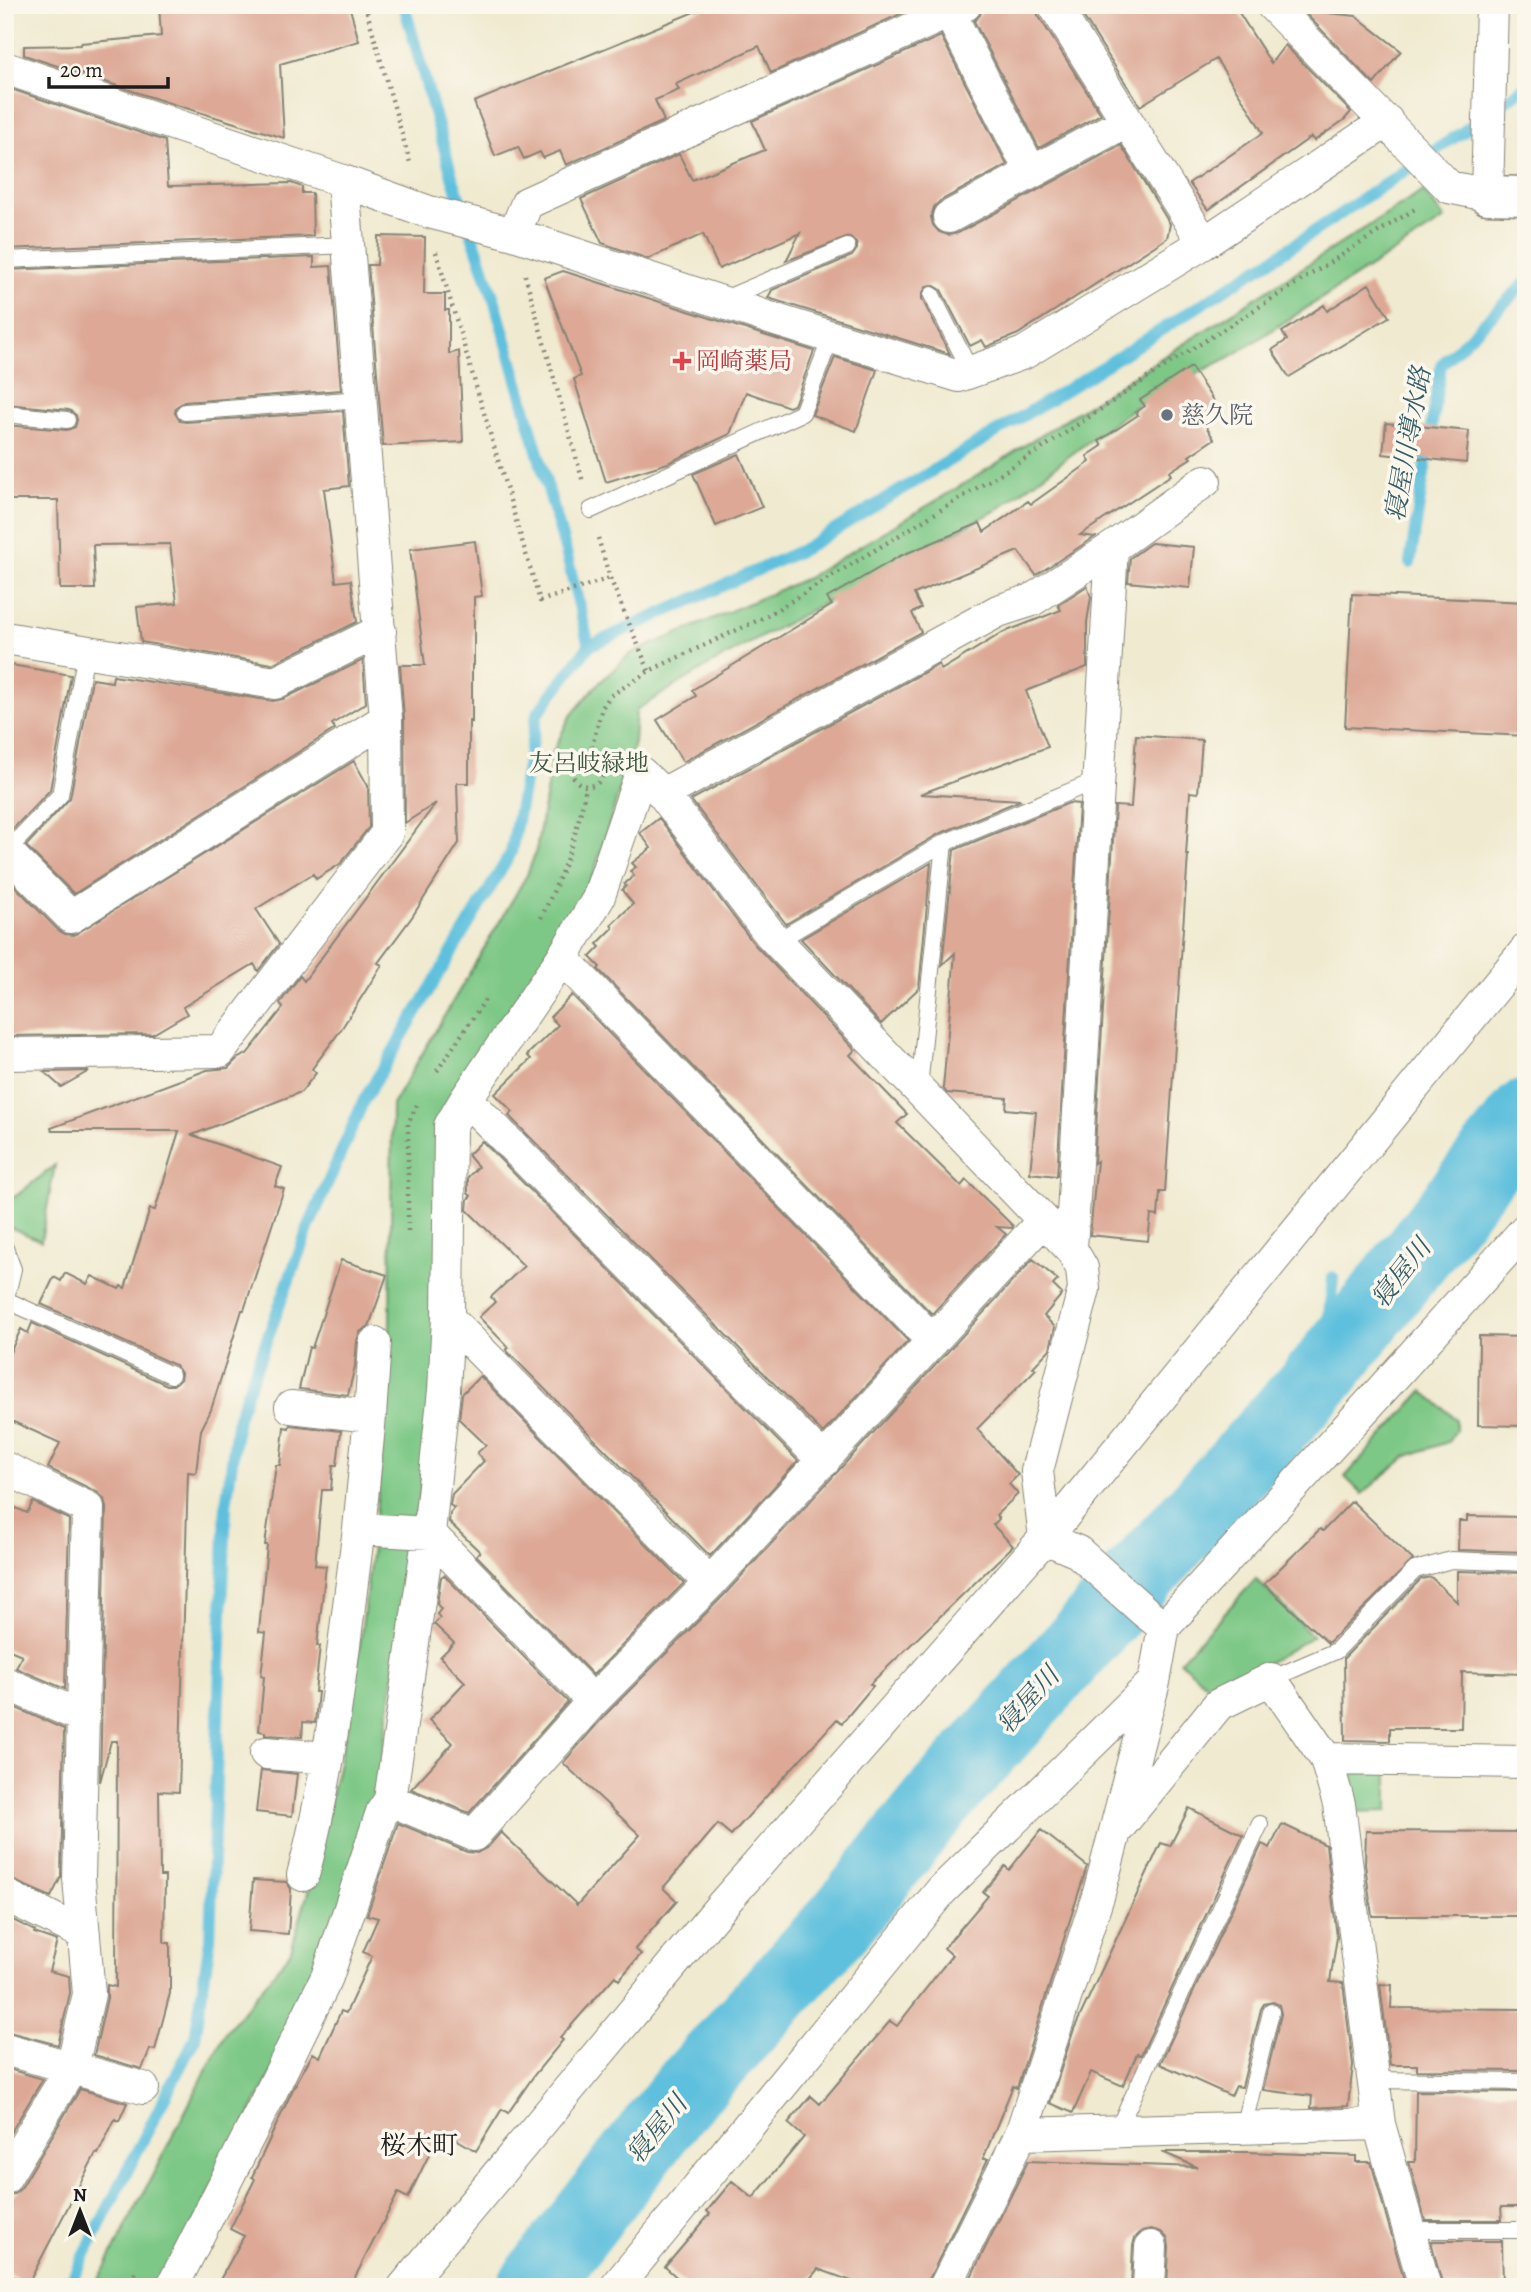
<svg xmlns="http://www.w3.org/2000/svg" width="1531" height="2292" font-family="Alegreya,'Noto Serif JP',serif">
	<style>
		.green { fill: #7dc886; stroke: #4c7251; stroke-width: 2 }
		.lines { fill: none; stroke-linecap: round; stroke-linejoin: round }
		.stream { stroke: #5ec0dd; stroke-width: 12 }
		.river { stroke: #5ec0dd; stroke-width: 72 }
		.building { fill: #dda996 }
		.service-casing { stroke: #868376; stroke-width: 18 }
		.minor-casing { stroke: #868376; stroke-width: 34 }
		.tertiary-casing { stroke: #868376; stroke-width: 41 }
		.path { stroke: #868376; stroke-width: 4.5; stroke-dasharray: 2 5; stroke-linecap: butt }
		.service { stroke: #fff; stroke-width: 16 }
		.minor { stroke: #fff; stroke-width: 32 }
		.tertiary { stroke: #fff; stroke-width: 38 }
		.health-dot { fill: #e0444e; stroke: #fbf7ec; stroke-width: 2.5 }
		.worship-dot { fill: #6b7280; stroke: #fbf7ec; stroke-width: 2.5 }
		.labels { text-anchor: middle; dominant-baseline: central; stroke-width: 7; stroke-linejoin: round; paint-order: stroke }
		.health-label { font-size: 24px; fill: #be3a42; stroke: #fbf7ec; text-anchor: start }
		.worship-label { font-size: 24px; fill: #5b616d; stroke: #fbf7ec; text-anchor: start }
		.park-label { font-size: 24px; fill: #3e5841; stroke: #fbf7ec }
		.water-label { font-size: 26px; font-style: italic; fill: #365e69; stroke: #fbf7ec }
		.neighbourhood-label { font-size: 26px; fill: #1c1c1c; stroke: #fbf7ec }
	</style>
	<rect width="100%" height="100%" fill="#fbf7ec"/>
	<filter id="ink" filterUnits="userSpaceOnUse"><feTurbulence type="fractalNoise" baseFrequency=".0143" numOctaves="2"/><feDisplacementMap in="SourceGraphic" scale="14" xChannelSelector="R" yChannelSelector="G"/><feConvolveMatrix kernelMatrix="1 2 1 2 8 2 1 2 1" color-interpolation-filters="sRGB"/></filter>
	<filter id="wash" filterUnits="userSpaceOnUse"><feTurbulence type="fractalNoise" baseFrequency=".00686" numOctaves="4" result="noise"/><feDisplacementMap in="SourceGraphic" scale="28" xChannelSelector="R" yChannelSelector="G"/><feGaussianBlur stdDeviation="1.57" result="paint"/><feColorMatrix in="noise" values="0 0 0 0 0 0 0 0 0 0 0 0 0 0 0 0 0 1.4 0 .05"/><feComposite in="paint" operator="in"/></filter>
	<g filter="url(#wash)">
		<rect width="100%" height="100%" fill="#f0ead0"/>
		<path class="green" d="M1423,191L1445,219L1232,356L1143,401L997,510L713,663L636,710L634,743L594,873L561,940L463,1081L435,1387L371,1835L324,1970L162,2287H95L226,2032L290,1953L311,1882L352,1706L376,1515L390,1333L392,1105L527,875L536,851L553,752L569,718L595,687L630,654L807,578L972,479Z
			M55,1165L41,1241L5,1225V1200L16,1196Z
			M1423,1391L1456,1419V1430L1448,1442L1407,1456L1362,1494L1345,1477Z
			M1256,1579L1313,1636L1216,1693L1180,1661Z
			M1352,1769H1388V1811L1348,1812L1340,1783Z"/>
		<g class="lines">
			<path class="stream" d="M404,5L452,176L495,302L566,552L589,646
				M1410,563L1441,365L1526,282
				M1323,1373L1333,1278
				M68,2287L195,2038L210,1940L226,1505L238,1417L309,1226L364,1100L511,853L537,714L589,646L802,550L1087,377L1276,257L1461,133L1526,86"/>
			<path class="river" d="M533,2287L680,2098L843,1918L940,1798L1323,1373L1526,1115"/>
		</g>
		<g id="blocks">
			<path class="building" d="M159,5H349L359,41L280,64L284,138L163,101L24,55V46L81,45V43L161,36Z
				M711,5H920L771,73L759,46L676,84L679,90L655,100L664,121L566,165L560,151L543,158L540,152L524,159L518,147L495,156L474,102Z
				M983,5H1036L1038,15L1101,114L1039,148L974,21L980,15Z
				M1076,5H1234L1271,63L1285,45L1351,112L1344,120L1314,141L1311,137L1208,210L1189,183L1263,133L1249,109L1216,59L1140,106Z
				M1310,11L1356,16L1401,51L1374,84L1307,15Z
				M941,36L1007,165L940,201L934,207L931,217L933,225L939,232L948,235L958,233L1121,145L1170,224L1167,238L1018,334L986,347L982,340L970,346L941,290L933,285L927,286L922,294V299L950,354L768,298L772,290L852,256L857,249V244L849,237L786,261L800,233L719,269L703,234L648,259L602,243L581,199L679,154L692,180L765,150L752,121Z
				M5,87L165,141L168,186L291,183L302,187V193H312L313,236L5,249Z
				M378,236L425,237L424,294H445V310H449V354L459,351L463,442L383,446L368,265H377Z
				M314,257V267L331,266L341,390L184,402L176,407L175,413L180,421L186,422L343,411L349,486L324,489L336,582L351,580L357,622L272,664L141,642L137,607L177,603L170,544L93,545L95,589H60L58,500H5V425L67,430L75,427L77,420L76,415L69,410L5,404V270Z
				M563,271L814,351L794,405L789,407L746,392L730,434L668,463L606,482L574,379L581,376L544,278Z
				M1369,284L1389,317L1289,377L1272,350L1287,340L1282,332L1324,305L1327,311Z
				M835,357L877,370L856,431L812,415Z
				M1191,367L1222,414L1205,425L1214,439L1189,456L1191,458L1169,472L1171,475L1080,535L1095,537L1036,575L1018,551L914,594L921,608L912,613L921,632L683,762L657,720L696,696L692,690L832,605L827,598L900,556L980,523L984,532L1028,501L1031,504L1090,462L1087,456L1102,446L1099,441L1138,415L1136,412L1145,406L1140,400Z
				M1386,423L1469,431L1466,463L1383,454Z
				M739,454L762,507L716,526L693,474Z
				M475,541L482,596L474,597V665H472V722L469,721V783H457L459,843L412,917L378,963L382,965L340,1031L312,1069L316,1073L301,1092L192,1135L282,1167L275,1186L284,1189L244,1310H242L211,1410L201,1430L196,1473L188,1472L179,1792L159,1791L160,1876H165L164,1943H170V1993L155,2050L150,2049L142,2069L94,2055L107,1998V1985L116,1987L117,1741H111L100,1782L106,1508L104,1499L97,1492L48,1468L60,1443L5,1418V1363L21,1329L28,1333L32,1323L167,1385H173L180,1380L181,1373L175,1365L41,1304L54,1277L61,1281L65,1273L87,1284L92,1276L119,1289L121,1286L125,1288L150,1209L155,1210L179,1131H52L51,1128L207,1070L228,1068L238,1058L247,1054L283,1008L280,1003L300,976L304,981L436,803L405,823L404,719L400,665H425L410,549Z
				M1151,543L1194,547L1190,588L1128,582L1130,558Z
				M1087,586L1091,597L1087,622V667L1026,691L1048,747L920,794L1021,800L939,834L786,924L691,800L939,664L941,670L1002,633L1061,610L1058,605Z
				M1352,594L1526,602V736L1345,727Z
				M363,660L366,703L332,724L335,729L74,894L26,846L70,798L92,679L112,682L113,676L273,701L283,699Z
				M5,664L71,675L50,790L10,832H5Z
				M1136,735L1202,740L1198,793L1190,792L1186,855H1188L1165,1192H1160L1158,1216L1151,1215L1148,1241L1090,1235L1097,1161L1094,1163L1115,806L1131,807Z
				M354,761L368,786L369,827L340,864L316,879L313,874L256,909L279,944L258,971L254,964L183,1007L187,1014L153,1034L5,1036V876L58,930L65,934L74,935Z
				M1069,803L1079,804L1057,1176L1030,1173L1036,1112L1006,1109L1007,1098L947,1093L943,1088L955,953L942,965L954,850Z
				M659,818L755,945L855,1050L850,1055L907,1114L897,1123L961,1186L966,1180L1013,1226L1012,1228L997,1227L1006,1234L932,1314L598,969L600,967L590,957L600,947L597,944L613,928L611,925L633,904L622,890L626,886L624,884L634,876L630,871L636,867L632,863L651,848L640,833Z
				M931,863L919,988L881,1024L801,939Z
				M572,995L908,1341L823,1433L509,1116L513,1112L495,1094L531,1059L527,1055L558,1025L550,1017Z
				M89,1071L61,1087L44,1072Z
				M482,1141L798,1461L710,1556L506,1350L509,1348L479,1317L495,1302L491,1297L524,1266L467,1210L468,1199L471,1196L468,1193V1177L478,1167L468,1155Z
				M1033,1259L1058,1280L1053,1285L1062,1294L1044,1316L1055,1327L1050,1349L1033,1367L1036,1369L977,1429L1018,1475L1009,1484L1018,1494L996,1515L999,1519L993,1525L1013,1546L870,1684L873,1686L842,1723L837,1719L731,1835L718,1824L663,1888L677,1901L635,1949L641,1954L619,1980L615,1976L560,2038L563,2040L535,2074L508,2113L502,2109L476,2151L441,2130L408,2198L398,2193L350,2287H216L244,2236L230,2229L255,2179L252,2177L293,2089L313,2053L320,2057L341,2011L346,2013L372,1956L363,1952L378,1918L367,1915L398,1823L467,1852L477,1853L488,1847L501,1832L577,1905L640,1835L563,1763L606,1714L724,1595Z
				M341,1260L387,1275L369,1326L360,1332L357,1341L355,1366L348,1395L299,1389L309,1347L312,1348Z
				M1479,1336L1526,1337V1426L1478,1425Z
				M480,1376L684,1583L593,1675L476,1555L480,1552L449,1522L450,1513L454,1508L450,1505L452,1494L484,1461L477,1453L486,1445L459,1419L462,1394Z
				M290,1425L341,1431L337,1465H333L331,1490H322L315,1565L326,1566L317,1646H320L315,1692H318L315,1723L303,1722L302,1737L265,1735V1732L259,1731L264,1677L261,1676L266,1633L259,1632L267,1545H265L276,1465H280L284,1427L289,1428Z
				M1352,1501L1413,1560L1328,1643L1264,1584L1320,1529L1323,1531Z
				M33,1502L69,1519L65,1689L16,1668L22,1655L5,1648V1503L27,1513Z
				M1467,1516L1526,1517V1552L1458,1550L1459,1521H1467Z
				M1457,1571L1526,1573V1674L1462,1672L1461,1728H1390V1741L1345,1740L1344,1658L1421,1579L1431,1577L1457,1602Z
				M444,1575L568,1702L469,1813L411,1789L453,1743L429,1720L465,1682L440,1657L454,1643L434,1624L440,1618L437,1614L441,1609L437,1604L441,1577Z
				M5,1703L64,1729L61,1877L51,1897L5,1877Z
				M261,1770L297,1774L292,1816L256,1812Z
				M1189,1808L1243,1835L1141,2055L1137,2054L1123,2086L1091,2072L1073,2113L1050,2103L1074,2029L1161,1843L1170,1846Z
				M1282,1824L1326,1845L1337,1937L1330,1982L1343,1983L1353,2065L1348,2106L1311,2108L1312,2096L1263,2090L1281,2014L1279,2005L1273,2002L1264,2004L1261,2009L1242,2087L1236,2086L1231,2096L1160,2064L1262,1844L1270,1848Z
				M1041,1830L1087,1866L1017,2088L1013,2086L983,2159H988L929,2279L927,2287H868L818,2269L803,2287H688L665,2267L710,2214L707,2211L732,2181L753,2198L804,2137L788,2123L811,2096L820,2104L890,2021L897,2026L952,1955L944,1948L988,1896L983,1892L1005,1866L1009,1870Z
				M1366,1831L1526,1832V1916H1372L1365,1864Z
				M253,1880L287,1882L291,1889L288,1934L249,1931Z
				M5,1916L35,1931L34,1933L57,1941L49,1971L69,1976L70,1993L58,2045L5,2031Z
				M1380,1984L1392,1985L1391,2008L1526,2009V2071L1417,2070V2065H1390Z
				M5,2068L43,2079L5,2142Z
				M80,2089L127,2103L119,2121L115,2119L98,2154L96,2153L28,2284L5,2272V2196L14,2194L21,2188Z
				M1416,2091L1526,2092V2207H1501L1502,2220H1425L1409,2162H1415Z
				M1162,2152H1247L1356,2156V2162H1371L1406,2287H1167L1169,2248L1168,2239L1161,2232L1151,2229L1142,2231L1135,2238L1133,2246L1131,2287H966L1028,2161L1197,2167Z
				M1431,2241H1502L1503,2287H1443Z"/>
		</g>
	</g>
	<g filter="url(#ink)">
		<use href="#blocks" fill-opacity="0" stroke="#868376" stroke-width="2"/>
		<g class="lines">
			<defs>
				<path id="service" d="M5,260L349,245
					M932,295L971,372
					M724,299L847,247
					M185,412L361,399
					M5,414L67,420
					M591,510L802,413L831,337
					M5,853L60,795L86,652
					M777,941L944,843L1098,780
					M919,1088L944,843
					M5,1248L13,1269L5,1302
					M6,1300L171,1375
					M1271,1679L1336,1651L1415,1570L1451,1560L1526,1563
					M1373,2080L1526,2082
					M1243,2128L1271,2012
					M1117,2131L1260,1824
					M1409,2230H1526"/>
				<path id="minor" d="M1054,5L1204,243
					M1272,5L1449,187L1487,195L1492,5
					M949,12L1031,172
					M5,68L343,181L429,212L514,234L779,321L959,376L1024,353L1204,243L1387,121
					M949,217L1127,121
					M514,234L527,203L965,5
					M5,638L275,683L380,631
					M663,794L641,773L598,899L562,958L466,1099L450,1126L448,1318L444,1390L429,1533L390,1800L474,1835L593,1701L710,1583L1043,1221
					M5,850L71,917L386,719
					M562,958L933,1341
					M5,1054L220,1051L387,833L386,719L343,181
					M466,1099L824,1461
					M1071,1249L1112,548
					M448,1318L710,1583
					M291,1407L370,1416
					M5,1468L88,1508L79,1879L89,1994L72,2067L5,2178
					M359,1529L370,1416L375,1343
					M1164,1627L1145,1612L1078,1552L1045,1538L1037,1471L1084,1289L1082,1268L1071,1249L770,934L663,794L998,611L1032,600L1112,548L1205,481
					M5,1683L83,1717
					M266,1753L328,1758
					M1326,1759L1526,1762
					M1115,1832L1218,1705L1271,1679L1326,1759L1339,1804L1379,2124L1425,2287
					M303,1875C333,1762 343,1645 359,1529L429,1533L593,1701
					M5,1895L84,1934
					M5,2049L143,2088
					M1021,2134L1379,2124
					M172,2287L272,2090L327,1977L382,1812L390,1800
					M404,2287L723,1904L1058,1523L1526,950
					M616,2287L941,1891L1154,1682L1164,1627L1369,1404L1526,1229
					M945,2287L1021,2134L1099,1893L1154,1682
					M1149,2287L1151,2247"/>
				<path id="tertiary" d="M1487,195L1526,196"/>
			</defs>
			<use href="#service" class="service-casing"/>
			<use href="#minor" class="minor-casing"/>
			<use href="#tertiary" class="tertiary-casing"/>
			<path class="path" d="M365,5L411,166
				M436,252L540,601L610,578
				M525,275L583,482
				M598,538L610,578L649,671
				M572 770a16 16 0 1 1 32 0a16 16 0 1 1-32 0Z
				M590,754L602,708L610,696L649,671L765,617L1041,449L1173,361L1418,207
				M541,918C564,870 576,839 586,787
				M437,1071L487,997
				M408,1231V1123L418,1103
				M128,2287L137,2269"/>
			<use href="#service" class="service"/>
			<use href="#minor" class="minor"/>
			<use href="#tertiary" class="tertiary"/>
		</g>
	</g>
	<path class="health-dot" d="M678.5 350.5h7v7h7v7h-7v7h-7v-7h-7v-7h7z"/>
	<circle class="worship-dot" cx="1167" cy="415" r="7"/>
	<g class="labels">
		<g class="health-label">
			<text x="696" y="361">岡崎薬局</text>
		</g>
		<g class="worship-label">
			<text x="1181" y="415">慈久院</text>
		</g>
		<g class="park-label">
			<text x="589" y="763">友呂岐緑地</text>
		</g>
		<g class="water-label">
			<text transform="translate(1408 444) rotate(-80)">寝屋川導水路</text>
			<text transform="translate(1401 1273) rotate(-52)">寝屋川</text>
			<text transform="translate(1028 1700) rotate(-48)">寝屋川</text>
			<text transform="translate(657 2129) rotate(-51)">寝屋川</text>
		</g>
		<g class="neighbourhood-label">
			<text x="419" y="2145">桜木町</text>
		</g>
	</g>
	<rect width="1531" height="2292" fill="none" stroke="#fbf7ec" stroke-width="28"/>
	<g transform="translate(80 2211)" stroke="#fbf7ec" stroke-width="5" paint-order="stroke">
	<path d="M0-5L12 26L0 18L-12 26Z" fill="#1c1c1c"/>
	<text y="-10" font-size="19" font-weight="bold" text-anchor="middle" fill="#1c1c1c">N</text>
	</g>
	<path d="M49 77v10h119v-10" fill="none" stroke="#1c1c1c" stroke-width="3.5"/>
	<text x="60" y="77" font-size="21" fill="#1c1c1c" stroke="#fbf7ec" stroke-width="5" paint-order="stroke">20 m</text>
</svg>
